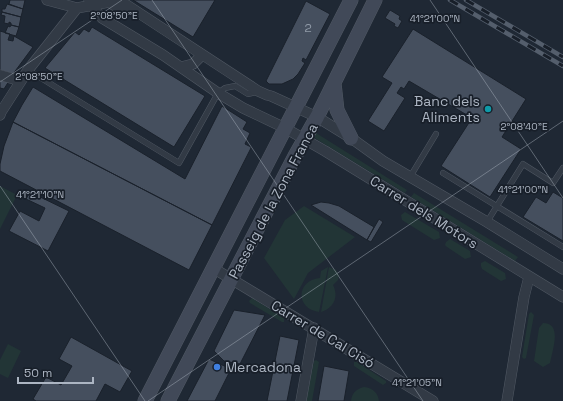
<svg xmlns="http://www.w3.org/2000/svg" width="563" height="401" font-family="'Space Grotesk',sans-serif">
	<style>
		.green { fill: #223536 }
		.building { fill: #454f5e; stroke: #1a212b }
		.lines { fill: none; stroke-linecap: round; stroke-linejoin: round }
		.lane-casing { stroke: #505863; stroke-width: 6 }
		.street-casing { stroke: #505863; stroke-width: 11 }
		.secondary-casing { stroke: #505863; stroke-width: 15 }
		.lane { stroke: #323a45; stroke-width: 5 }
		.street { stroke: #323a45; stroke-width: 10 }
		.secondary { stroke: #414958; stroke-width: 14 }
		.rail-casing { stroke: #545e6c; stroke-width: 4.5 }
		.rail { stroke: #181f29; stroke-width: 3; stroke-dasharray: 9; stroke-linecap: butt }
		.ticks { fill: none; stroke: #acb5c2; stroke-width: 1; stroke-opacity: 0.45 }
		.culture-dot { fill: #0f9aa8; stroke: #181f29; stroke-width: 1.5 }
		.shop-dot { fill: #3f7fe0; stroke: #181f29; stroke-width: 1.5 }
		.labels { text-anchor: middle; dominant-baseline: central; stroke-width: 3.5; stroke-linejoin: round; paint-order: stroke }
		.number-label { font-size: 12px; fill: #929ca9 }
		.poi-label { font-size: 14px; fill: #acb5c2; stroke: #181f29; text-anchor: end }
		.street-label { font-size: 14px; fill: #acb5c2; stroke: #181f29 }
		.ticks-label { font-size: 10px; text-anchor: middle; fill: #acb5c2; stroke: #181f29; stroke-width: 3.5; stroke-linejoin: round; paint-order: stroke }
	</style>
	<rect width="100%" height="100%" fill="#1f2834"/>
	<path class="green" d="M314,133H316L407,190L405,193L313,137Z
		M0,186L17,195L0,229Z
		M414,193L518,257L515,261L411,197Z
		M304,206L355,237L308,273L294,299L264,258L285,220Z
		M405,212L439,232L440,238L434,240L402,220L401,215Z
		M450,239L470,251L471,257L465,259L447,247L445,245L446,242Z
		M485,261L505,273L506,279L501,281L482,269L481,266V263Z
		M328,267L319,312C295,309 296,280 320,278L321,271Z
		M329,267L336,270L339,275L338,280L333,285C339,297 334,308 321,312Z
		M252,298L284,318V322H282L250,303L249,301Z
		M531,312L534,315L526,358L524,359L522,357L529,314Z
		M543,323C563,323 552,351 550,363L543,367L534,361L539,328Z
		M8,344L21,351L8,378L0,374V360Z
		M316,360L319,362L312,401H306L314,361Z
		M354,362H357L386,381V383L383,385L354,366Z
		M364,387C373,388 378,393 379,401H351C352,393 356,389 364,387Z"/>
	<path class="building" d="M10,0H25L23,9L9,4Z
		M133,0H215L193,37Z
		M306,1L330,14L306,60L303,58L302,61L305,63L298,74L293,79L282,84H269L266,81Z
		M7,4L23,9L21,17L2,12V9H5Z
		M390,10L400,16L399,19L402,21L398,28L394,26L395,24L385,18Z
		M2,12L21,17L19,27L11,25V23L9,22V24L4,23L5,16L1,15Z
		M11,25L19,27L16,36L5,33L8,26L10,27Z
		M92,27L205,96L174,147L45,68L75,32L79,35L84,29L89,32Z
		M413,29L526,99L502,137L521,149L490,197L441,166L472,118L409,81L404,89L401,87L397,93L405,98L384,131L368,121L392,83L382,77Z
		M0,31L10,34L8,40L13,41L14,36L33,47L13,74L0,70Z
		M0,79L9,81L4,89L0,88Z
		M33,87L185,179L222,106L247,122L243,129L250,133L245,144L251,147V148L212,225L13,122L22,105Z
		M13,122L212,225L189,270L0,171V164L4,146Z
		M30,192L69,211L48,251L9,231L20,211L39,221L45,208L26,199Z
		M553,192L563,198V241L523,217L536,197L546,203Z
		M321,202L329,203L339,206L374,227L367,240L311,205Z
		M379,219L383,222L371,242L367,240Z
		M234,310L265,315L240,364L224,361L214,351Z
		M280,336L299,340L287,401H267Z
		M71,337L132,371L120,392L105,384L96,401H36L33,399L46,377L61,385L72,366L59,359Z
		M209,359L231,369L215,401H187Z
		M324,366L349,371L344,401H318Z"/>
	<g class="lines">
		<defs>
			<path id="lane" d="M28,70L179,163L218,93L225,88L235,86L248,94L257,92
				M443,173L563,247
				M410,177L436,134
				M487,222L523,164L553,183L563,168"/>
			<path id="street" d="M47,0L77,8
				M89,0L91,5L102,18L163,55L218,93L243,108L285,128L325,151L563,297
				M119,0L258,91L267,95L271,96L317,117L351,138L383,161L487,222L563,269
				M181,67L193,64L202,55
				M0,75L21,81
				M0,115L1,112L28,70L77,8L109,2L123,11
				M213,268L433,401
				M301,401L314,328
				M507,401L524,297L529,277"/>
			<path id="secondary" d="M334,83L337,110L351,138
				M145,401L351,0
				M168,401L295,156L317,117L375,0"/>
		</defs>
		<use href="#lane" class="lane-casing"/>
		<use href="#street" class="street-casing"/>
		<use href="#secondary" class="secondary-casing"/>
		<use href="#lane" class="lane"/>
		<use href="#street" class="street"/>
		<use href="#secondary" class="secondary"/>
		<defs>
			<path id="rail" d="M450,0L563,66
				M466,0L563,57"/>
		</defs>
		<use href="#rail" class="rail-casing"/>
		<use href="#rail" class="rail"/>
	</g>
	<path class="ticks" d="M152,0L423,401M430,0L563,198M0,82L122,0M0,186L145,401M148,401L563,121"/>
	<circle class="culture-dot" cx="488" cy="109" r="4"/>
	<circle class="shop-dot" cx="217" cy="367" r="4"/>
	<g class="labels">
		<g class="number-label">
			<text x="308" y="28">2</text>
		</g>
		<g class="poi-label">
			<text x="480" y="101">Banc dels<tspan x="480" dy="16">Aliments</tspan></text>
			<text x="225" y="367" text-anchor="start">Mercadona</text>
		</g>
		<g class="street-label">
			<text transform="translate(273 201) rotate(-62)">Passeig de la Zona Franca</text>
			<text transform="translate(424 212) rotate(32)">Carrer dels Motors</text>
			<text transform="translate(323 334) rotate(31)">Carrer de Cal Cisó</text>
		</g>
	</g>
	<g class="ticks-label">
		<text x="114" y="19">2°08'50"E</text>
		<text x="435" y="22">41°21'00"N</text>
		<text x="39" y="80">2°08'50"E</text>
		<text x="524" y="130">2°08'40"E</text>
		<text x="523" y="193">41°21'00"N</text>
		<text x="40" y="198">41°21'10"N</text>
		<text x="417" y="386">41°21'05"N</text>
	</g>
	<path d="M18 377v6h75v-6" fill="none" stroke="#acb5c2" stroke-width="2"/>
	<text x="24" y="377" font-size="12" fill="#acb5c2" stroke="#181f29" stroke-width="3" paint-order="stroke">50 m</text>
</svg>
